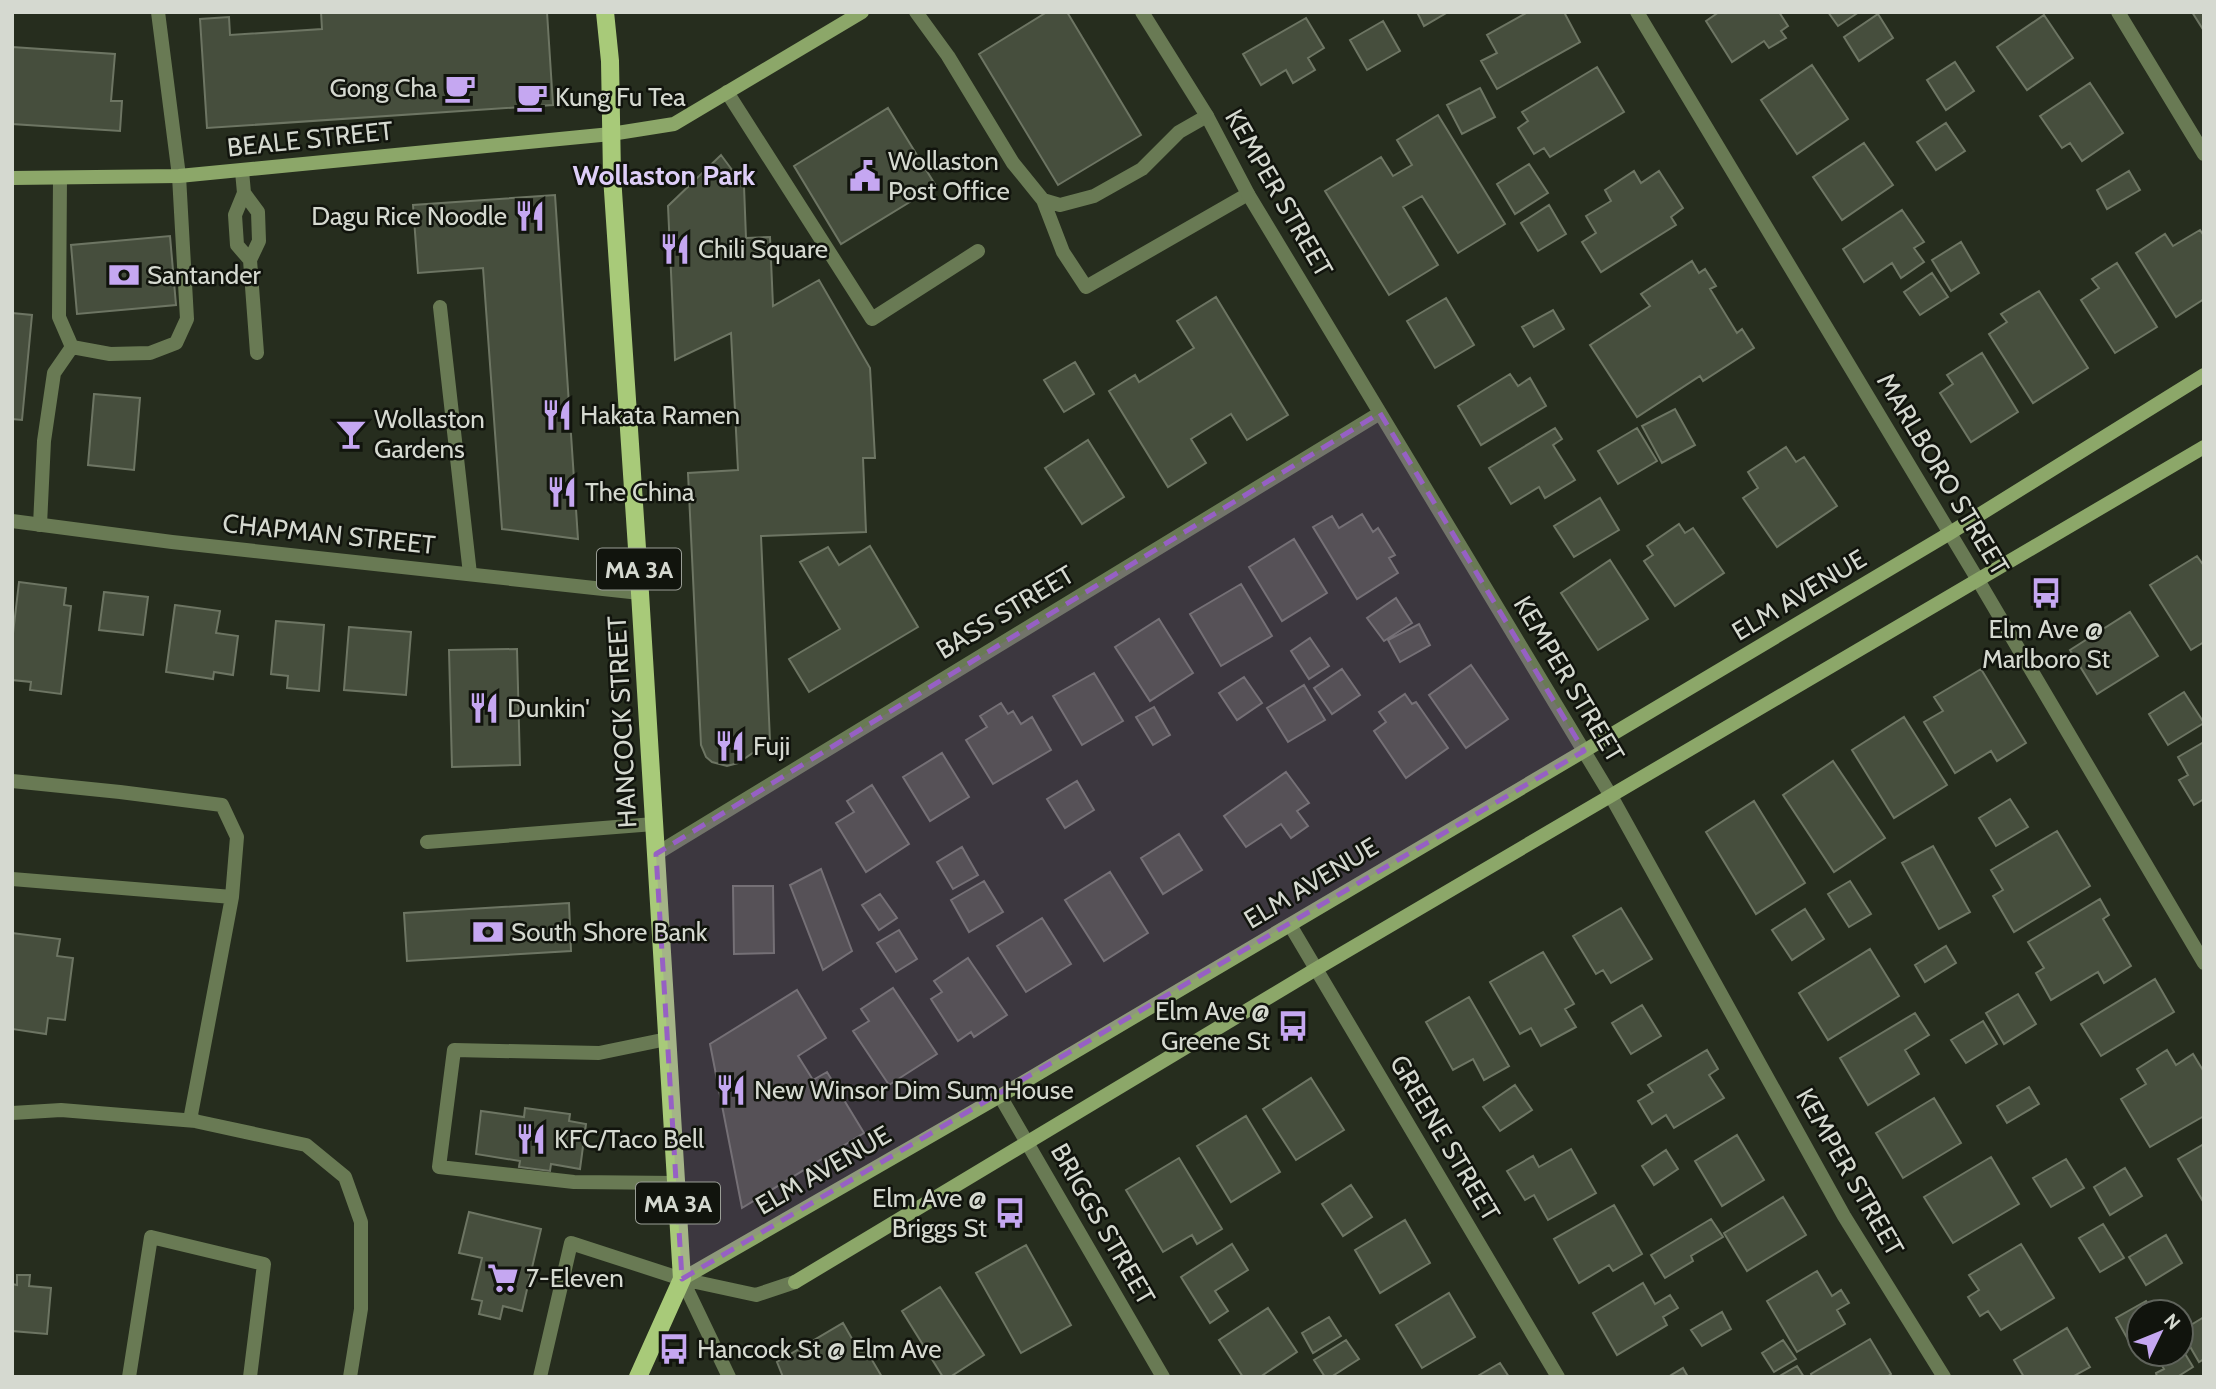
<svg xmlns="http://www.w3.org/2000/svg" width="2216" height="1389" font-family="Cabin,sans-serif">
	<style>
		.building { fill: #464e3d; stroke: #6d7563; stroke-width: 2 }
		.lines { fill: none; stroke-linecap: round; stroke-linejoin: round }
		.lane { stroke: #697a54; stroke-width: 14 }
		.street { stroke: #697a54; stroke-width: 14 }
		.secondary { stroke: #8ca769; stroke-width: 14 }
		.primary { stroke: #a8ca79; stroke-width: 18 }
		.marked { fill: #9660c4; fill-opacity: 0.2; stroke: #9660c4; stroke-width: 5; stroke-dasharray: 14 9; stroke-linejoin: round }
		.labels { text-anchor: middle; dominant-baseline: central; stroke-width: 5; stroke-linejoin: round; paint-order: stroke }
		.shield { fill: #11140d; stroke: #9a9e96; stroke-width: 2 }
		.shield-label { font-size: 24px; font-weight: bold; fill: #d5d9d0 }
		.poi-label { font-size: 26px; fill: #d5d9d0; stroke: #11140d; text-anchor: start }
		.street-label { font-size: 26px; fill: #d5d9d0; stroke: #11140d }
		.neighbourhood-label { font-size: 28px; font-weight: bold; fill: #decef8; stroke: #11140d }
	</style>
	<rect width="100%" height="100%" fill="#262d1e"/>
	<path class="building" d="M321,12H547L553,105L207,128L200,19L229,17L230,35L322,29Z
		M1047,12H1067L1141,135L1058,185L979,54Z
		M1417,12H1448L1424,26Z
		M1528,12H1564L1580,42L1497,89L1481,61L1497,53L1487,35Z
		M1719,12H1779L1788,26L1781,31L1786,38L1769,48L1764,41L1732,62L1706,21Z
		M1828,12H1859L1838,26Z
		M2192,12H2204V31Z
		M1878,14L1893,38L1859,61L1844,37Z
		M2044,15L2073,58L2027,90L1997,47Z
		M1306,18L1324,48L1308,58L1315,70L1293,83L1286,70L1261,85L1243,54Z
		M1383,21L1400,51L1367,70L1350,40Z
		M12,47L115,54L111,101H122L120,131L12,124Z
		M1955,62L1974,91L1946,110L1927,80Z
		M1812,65L1848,119L1797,154L1761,100Z
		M1597,67L1624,112L1550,157L1544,148L1534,154L1518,128L1528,121L1522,112Z
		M2090,83L2123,133L2082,161L2070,143L2062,148L2040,116Z
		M1480,88L1495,117L1462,134L1447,105Z
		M888,108L936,186L841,244L794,166Z
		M1438,115L1505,224L1458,253L1422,196L1403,207L1438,265L1389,295L1325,191L1381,157L1393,176L1412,165L1397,140Z
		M1946,123L1965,151L1936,170L1917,142Z
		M1864,143L1893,185L1842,220L1813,177Z
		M721,155L744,186L746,238L770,237L773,306L819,280L870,368L875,458H863L866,532L761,536L770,741L738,763L727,766L712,762L706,757L701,745L688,473L738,470L731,333L675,360L668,206Z
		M1529,164L1548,193L1515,214L1497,184Z
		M1634,171L1641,183L1659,171L1683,208L1671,217L1676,225L1601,272L1582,242L1596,233L1586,216L1611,201L1605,190Z
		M2129,171L2140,190L2107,209L2097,190Z
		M555,195L578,539L502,529L483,268L418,273L413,205Z
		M1549,205L1566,234L1538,251L1521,223Z
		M1902,210L1924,242L1914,248L1924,262L1901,278L1892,263L1864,282L1843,249Z
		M2200,230L2204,236V299L2176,317L2136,253L2165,234L2173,246Z
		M170,236L176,305L77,314L71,245Z
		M1961,242L1979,273L1951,291L1932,260Z
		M1692,261L1699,273L1705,269L1716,286L1710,289L1737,333L1742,329L1754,348L1703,381L1700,376L1637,417L1590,345L1650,306L1641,294Z
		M2117,263L2157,327L2115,353L2081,300L2099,288L2092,279Z
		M1932,273L1948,297L1920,315L1904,292Z
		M2039,291L2088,368L2033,403L1989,334L2007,322L2001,314Z
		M1216,297L1288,415L1247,440L1231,414L1191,439L1206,463L1168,487L1109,391L1135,375L1139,382L1194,348L1177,321Z
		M1446,298L1474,345L1435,368L1407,321Z
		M1553,310L1564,329L1534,347L1522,327Z
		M12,313L32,315L22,420L12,419Z
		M1982,353L2018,412L1971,442L1940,393L1953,384L1947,375Z
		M1075,362L1094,394L1064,412L1044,380Z
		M1510,374L1518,386L1530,378L1546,406L1481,445L1458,406Z
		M94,394L140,398L134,470L88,465Z
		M1675,409L1695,445L1662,463L1642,426Z
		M1555,428L1562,439L1553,445L1575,480L1545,498L1539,487L1511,504L1489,468Z
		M1637,428L1657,461L1618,484L1598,451Z
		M1088,440L1124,497L1082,524L1045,468Z
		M1786,447L1796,462L1804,457L1837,506L1777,547L1743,498L1758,488L1748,472Z
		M1600,498L1619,530L1574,557L1554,526Z
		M1362,514L1373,532L1378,528L1395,555L1389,558L1398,573L1357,599L1313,527L1332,516L1339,528Z
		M1679,524L1685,533L1693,528L1724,573L1675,606L1644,561L1653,555L1647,546Z
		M1294,539L1327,593L1282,621L1249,567Z
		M870,546L918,627L809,692L789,659L840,629L800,562L828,547L839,565Z
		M2197,556L2204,566V642L2191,650L2150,585Z
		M1610,560L1648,619L1598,650L1561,593Z
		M19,582L66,588L64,605L71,606L61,694L30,690L31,682L12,680V642Z
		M1241,584L1272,636L1221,666L1190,614Z
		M104,592L148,597L143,635L99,630Z
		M1396,598L1412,623L1384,641L1367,618Z
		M175,605L220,611L216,633L238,636L233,675L214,672L213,679L166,672Z
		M2130,612L2158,656L2097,694L2070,650Z
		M1159,619L1193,673L1150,701L1115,647Z
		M276,621L324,625L319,691L287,688L288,676L271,674Z
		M1419,624L1430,645L1400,662L1388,640Z
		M349,627L411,632L406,695L344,690Z
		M1310,638L1329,666L1309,679L1291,651Z
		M517,649L520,765L452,767L449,650Z
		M1471,665L1508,719L1466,748L1429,695Z
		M1342,669L1360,695L1332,714L1314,688Z
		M1981,669L2026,743L1997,761L1991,751L1955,773L1924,722L1943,711L1934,697Z
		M1094,673L1123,721L1082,745L1053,696Z
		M1244,677L1262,703L1237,720L1219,693Z
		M1304,685L1325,720L1288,742L1267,708Z
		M2184,692L2204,723L2168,745L2149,714Z
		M1405,694L1412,704L1416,702L1448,748L1406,778L1374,731L1386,722L1379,712Z
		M1001,703L1008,714L1013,711L1021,724L1032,717L1051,750L993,784L966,740L987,727L980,716Z
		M1154,707L1170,735L1153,745L1136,717Z
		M1904,717L1947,785L1894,818L1852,750Z
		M2204,742V799L2194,805L2179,780L2188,775L2178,757Z
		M942,753L969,797L930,821L903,777Z
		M1833,761L1885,838L1834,872L1783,795Z
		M1286,772L1309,803L1297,811L1308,826L1291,838L1281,824L1246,847L1224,816Z
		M1077,781L1094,810L1065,828L1047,799Z
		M872,785L909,844L866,872L836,823L854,812L847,801Z
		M2010,799L2028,827L1996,846L1979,818Z
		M1754,801L1805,883L1756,914L1706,832Z
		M2057,831L2090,886L2014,932L1993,896L2003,890L1991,870Z
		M1179,834L1202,870L1163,894L1141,858Z
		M1933,846L1970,912L1939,929L1902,863Z
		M962,847L978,875L953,889L937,862Z
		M821,869L852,951L823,970L790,885Z
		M1110,872L1148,933L1104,961L1065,900Z
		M984,881L1003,912L969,932L951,900Z
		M1850,881L1871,914L1849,927L1828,894Z
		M733,886H773L774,953L734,954Z
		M880,894L897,918L879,930L862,905Z
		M2100,899L2109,915L2103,919L2131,966L2104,983L2098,972L2051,1000L2036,973L2044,968L2028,942Z
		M569,903L571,951L407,961L404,913Z
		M1621,908L1652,959L1611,983L1603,970L1596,974L1573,936Z
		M1805,909L1824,939L1792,960L1772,930Z
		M1042,918L1071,964L1026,992L997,946Z
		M899,930L917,959L896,972L877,943Z
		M12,933L60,939L57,956L73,958L65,1020L48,1018L46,1034L12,1029Z
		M1946,946L1956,963L1925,982L1915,965Z
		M1870,949L1899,996L1828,1040L1799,993Z
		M1543,952L1574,1004L1565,1009L1576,1027L1541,1046L1531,1028L1520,1034L1490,982Z
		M968,958L1007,1015L974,1037L971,1032L958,1041L931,999L942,992L934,981Z
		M2155,979L2174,1012L2101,1056L2081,1024Z
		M893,988L937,1054L889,1085L853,1031L869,1021L861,1009Z
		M797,990L826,1038L798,1056L813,1080L827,1072L864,1133L742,1208L710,1044Z
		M2018,994L2036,1024L2004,1044L1986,1013Z
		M1469,997L1509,1066L1484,1080L1473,1059L1453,1070L1426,1022Z
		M1642,1005L1661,1036L1631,1054L1612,1023Z
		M1915,1013L1929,1035L1905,1050L1919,1074L1868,1105L1840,1058Z
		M1983,1021L1997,1044L1966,1063L1951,1040Z
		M1707,1050L1718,1069L1709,1075L1724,1098L1674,1128L1666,1115L1652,1124L1638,1101L1653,1092L1648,1085Z
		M2167,1050L2176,1065L2193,1054L2204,1072V1116L2150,1147L2121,1099L2146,1084L2137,1069Z
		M1311,1078L1344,1130L1296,1160L1263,1109Z
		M1515,1085L1532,1110L1500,1131L1483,1107Z
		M2029,1087L2039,1104L2007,1123L1997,1106Z
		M1934,1098L1961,1143L1903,1178L1876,1133Z
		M525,1108L570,1114L569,1121L586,1124L580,1169L551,1164L550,1171L519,1167L520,1161L476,1154L481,1111L524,1117Z
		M1246,1116L1280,1172L1231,1202L1197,1146Z
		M1737,1135L1764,1180L1722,1206L1695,1161Z
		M2204,1144V1203L2178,1159Z
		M1571,1149L1596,1193L1548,1220L1534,1195L1525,1200L1507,1171L1533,1156L1539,1167Z
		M1666,1150L1678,1169L1654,1185L1642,1166Z
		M1991,1157L2019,1204L1953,1243L1924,1197Z
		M1179,1158L1222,1229L1197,1244L1192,1235L1163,1252L1126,1190Z
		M2066,1159L2084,1188L2051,1207L2033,1178Z
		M2125,1168L2142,1196L2110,1215L2094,1187Z
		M1351,1185L1372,1217L1343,1236L1322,1204Z
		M1783,1197L1806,1235L1747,1271L1724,1233Z
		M1614,1205L1642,1254L1613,1271L1609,1265L1579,1283L1554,1239Z
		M469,1212L541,1229L522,1311L503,1306L500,1319L479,1314L482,1301L472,1299L482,1258L459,1253Z
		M1711,1219L1723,1237L1691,1256L1693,1261L1665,1278L1651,1255Z
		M1405,1220L1430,1263L1380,1293L1355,1250Z
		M2103,1224L2124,1258L2100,1272L2079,1238Z
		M2166,1235L2182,1263L2146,1285L2129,1257Z
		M1232,1244L1248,1270L1215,1291L1228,1311L1210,1323L1181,1277Z
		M2021,1244L2054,1298L2001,1330L1988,1311L1980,1316L1968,1297L1979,1290L1969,1275Z
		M1026,1245L1071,1325L1021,1353L976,1273Z
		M1817,1271L1832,1296L1841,1290L1849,1303L1837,1310L1845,1324L1797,1352L1767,1301Z
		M17,1275H30L29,1286L51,1288L47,1334L12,1331V1284L17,1285Z
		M1643,1283L1655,1304L1670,1295L1678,1308L1663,1317L1667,1325L1617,1355L1593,1313Z
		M940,1287L984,1355L950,1377H943L902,1311Z
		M1449,1293L1475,1337L1422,1368L1396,1325Z
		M2146,1301L2152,1312H2139V1352L2136,1354L2116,1318Z
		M1268,1308L1297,1352L1260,1377H1243L1219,1340Z
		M1722,1312L1731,1329L1702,1346L1691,1330Z
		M1329,1317L1341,1336L1313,1353L1302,1333Z
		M2204,1317V1359L2199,1362L2181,1331Z
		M843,1323L859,1351L865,1348L882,1377H783L777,1362Z
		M2067,1328L2090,1367L2072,1377H2024L2014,1360Z
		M1870,1339L1891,1374L1887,1377H1812L1811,1374Z
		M1346,1340L1359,1359L1331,1377H1325L1314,1360Z
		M1783,1340L1796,1359L1774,1372L1762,1353Z
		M2181,1347L2193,1367L2177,1377H2157L2156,1373L2164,1369L2155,1354H2181Z
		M1500,1363L1509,1377H1476Z
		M1797,1366L1804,1377H1778Z
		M1683,1368L1688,1377H1668Z"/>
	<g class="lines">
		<path class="lane" d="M916,12L948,56L1013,163L1043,200L1060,205L1094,196L1142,169L1179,132L1207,116
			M727,92L872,319L978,251
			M242,171L244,193L235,215L237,245L250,260
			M60,178L59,317L72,347L110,354L150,353L176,343L187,319L179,176
			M244,193L258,212L259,241L250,260L257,353
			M1043,200L1063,252L1086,287L1248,194
			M440,307L470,574
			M40,525L44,441L54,373L72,347
			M12,781L120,792L222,805L237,837L232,897L190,1120L306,1145L345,1177L361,1222V1309L350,1377
			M427,842L654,824
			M12,879L232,897
			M667,1039L599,1053L454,1050L439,1167L574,1182L676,1183
			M12,1113L61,1110L196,1121
			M129,1377L151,1237L264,1264L250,1377
			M540,1377L571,1243L682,1279"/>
		<path class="street" d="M158,12L179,176
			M1142,12L1207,116L1248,194L1611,796L1844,1216L1944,1377
			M1637,12L1978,580L2204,963
			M2118,12L2204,154
			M12,521L172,542L640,593
			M656,854L1380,413
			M1290,925L1558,1377
			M1000,1096L1163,1377
			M682,1279L756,1295L795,1282
			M682,1279L729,1377"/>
		<path class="secondary" d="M12,178L179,176L611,134L674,124L862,12
			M682,1279L1000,1096L1584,751L1950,533L2204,375
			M795,1282L1316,969L2204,447"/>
		<path class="primary" d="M605,12L610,61L612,176L640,593L682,1279L638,1377"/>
	</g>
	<path class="marked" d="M1380,413L1584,751L682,1279L656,854Z"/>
	<defs>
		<symbol id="cafe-bare" viewBox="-9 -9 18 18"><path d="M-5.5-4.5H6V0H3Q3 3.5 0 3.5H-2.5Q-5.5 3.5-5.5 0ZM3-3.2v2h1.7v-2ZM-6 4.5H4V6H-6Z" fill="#c5a7f1" stroke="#11140d" stroke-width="2.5" paint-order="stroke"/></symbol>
		<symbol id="civic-bare" viewBox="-9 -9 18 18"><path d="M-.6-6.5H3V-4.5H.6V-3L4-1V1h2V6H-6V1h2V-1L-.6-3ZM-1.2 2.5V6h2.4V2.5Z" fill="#c5a7f1" stroke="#11140d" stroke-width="2.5" paint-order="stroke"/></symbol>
		<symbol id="restaurant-bare" viewBox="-9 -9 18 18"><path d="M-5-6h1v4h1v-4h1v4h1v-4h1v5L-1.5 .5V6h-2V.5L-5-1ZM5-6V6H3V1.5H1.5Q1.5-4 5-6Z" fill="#c5a7f1" stroke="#11140d" stroke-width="2.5" paint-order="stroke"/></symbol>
		<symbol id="bank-bare" viewBox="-9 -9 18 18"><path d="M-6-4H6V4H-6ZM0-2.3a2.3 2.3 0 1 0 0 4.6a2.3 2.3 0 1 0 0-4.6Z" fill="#c5a7f1" stroke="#11140d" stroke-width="2.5" paint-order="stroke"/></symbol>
		<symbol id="bar-bare" viewBox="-9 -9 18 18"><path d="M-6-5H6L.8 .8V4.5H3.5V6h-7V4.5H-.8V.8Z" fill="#c5a7f1" stroke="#11140d" stroke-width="2.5" paint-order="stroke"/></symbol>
		<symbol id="bus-bare" viewBox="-9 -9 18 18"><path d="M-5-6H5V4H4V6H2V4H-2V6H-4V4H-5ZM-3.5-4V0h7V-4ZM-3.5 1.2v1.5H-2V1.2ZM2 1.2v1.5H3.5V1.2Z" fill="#c5a7f1" stroke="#11140d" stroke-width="2.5" paint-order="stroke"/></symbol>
		<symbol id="supermarket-bare" viewBox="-9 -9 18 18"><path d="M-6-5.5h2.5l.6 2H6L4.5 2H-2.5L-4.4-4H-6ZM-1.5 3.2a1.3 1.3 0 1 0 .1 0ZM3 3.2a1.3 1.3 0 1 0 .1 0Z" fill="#c5a7f1" stroke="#11140d" stroke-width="2.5" paint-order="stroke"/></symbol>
	</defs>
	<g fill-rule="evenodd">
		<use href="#cafe-bare" x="438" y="66" width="44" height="44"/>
		<use href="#cafe-bare" x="510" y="75" width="44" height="44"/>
		<use href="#civic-bare" x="843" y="154" width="44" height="44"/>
		<use href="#restaurant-bare" x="508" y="194" width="44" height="44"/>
		<use href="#restaurant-bare" x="653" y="227" width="44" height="44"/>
		<use href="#bank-bare" x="102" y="253" width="44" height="44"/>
		<use href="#restaurant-bare" x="535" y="393" width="44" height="44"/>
		<use href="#bar-bare" x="329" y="412" width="44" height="44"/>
		<use href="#restaurant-bare" x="540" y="470" width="44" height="44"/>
		<use href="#bus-bare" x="2024" y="571" width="44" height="44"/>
		<use href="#restaurant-bare" x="462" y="686" width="44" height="44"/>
		<use href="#restaurant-bare" x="708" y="724" width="44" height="44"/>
		<use href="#bank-bare" x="466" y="910" width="44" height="44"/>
		<use href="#bus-bare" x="1271" y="1004" width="44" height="44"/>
		<use href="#restaurant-bare" x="709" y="1068" width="44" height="44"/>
		<use href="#restaurant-bare" x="509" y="1117" width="44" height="44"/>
		<use href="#bus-bare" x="988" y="1191" width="44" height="44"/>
		<use href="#supermarket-bare" x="481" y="1256" width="44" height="44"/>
		<use href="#bus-bare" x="652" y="1327" width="44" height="44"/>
	</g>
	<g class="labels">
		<g class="shield">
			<rect x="597" y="548.5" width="84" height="41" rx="5"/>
			<rect x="636" y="1182.5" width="84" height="41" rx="5"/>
		</g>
		<g class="shield-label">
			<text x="639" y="569">MA 3A</text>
			<text x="678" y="1203">MA 3A</text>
		</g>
		<g class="poi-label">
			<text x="437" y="88" text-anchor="end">Gong Cha</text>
			<text x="555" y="97">Kung Fu Tea</text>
			<text x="888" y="161">Wollaston<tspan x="888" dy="30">Post Office</tspan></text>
			<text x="507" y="216" text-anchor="end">Dagu Rice Noodle</text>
			<text x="698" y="249">Chili Square</text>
			<text x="147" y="275">Santander</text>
			<text x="580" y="415">Hakata Ramen</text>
			<text x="374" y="419">Wollaston<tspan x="374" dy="30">Gardens</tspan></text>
			<text x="585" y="492">The China</text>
			<text x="2046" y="629" text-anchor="middle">Elm Ave @<tspan x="2046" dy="30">Marlboro St</tspan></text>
			<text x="507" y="708">Dunkin'</text>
			<text x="753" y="746">Fuji</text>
			<text x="511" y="932">South Shore Bank</text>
			<text x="1270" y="1011" text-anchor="end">Elm Ave @<tspan x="1270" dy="30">Greene St</tspan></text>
			<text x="754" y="1090">New Winsor Dim Sum House</text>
			<text x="554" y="1139">KFC/Taco Bell</text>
			<text x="987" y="1198" text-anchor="end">Elm Ave @<tspan x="987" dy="30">Briggs St</tspan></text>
			<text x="526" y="1278">7-Eleven</text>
			<text x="697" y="1349">Hancock St @ Elm Ave</text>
		</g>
		<g class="street-label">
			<text transform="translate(310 139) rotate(-6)">BEALE STREET</text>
			<text transform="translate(1279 193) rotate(60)">KEMPER STREET</text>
			<text transform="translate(1943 474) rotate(59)">MARLBORO STREET</text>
			<text transform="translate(329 534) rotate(6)">CHAPMAN STREET</text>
			<text transform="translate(1799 595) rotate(-31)">ELM AVENUE</text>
			<text transform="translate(1005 612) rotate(-31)">BASS STREET</text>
			<text transform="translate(1569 679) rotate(59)">KEMPER STREET</text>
			<text transform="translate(622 722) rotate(-93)">HANCOCK STREET</text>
			<text transform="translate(1311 883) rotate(-31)">ELM AVENUE</text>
			<text transform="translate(1445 1138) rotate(59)">GREENE STREET</text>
			<text transform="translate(823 1170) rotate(-30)">ELM AVENUE</text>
			<text transform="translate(1850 1172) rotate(60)">KEMPER STREET</text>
			<text transform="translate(1103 1224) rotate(60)">BRIGGS STREET</text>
		</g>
		<g class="neighbourhood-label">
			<text x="664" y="175">Wollaston Park</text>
		</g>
	</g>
	<rect width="2216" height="1389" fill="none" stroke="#d5d9d0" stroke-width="28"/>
	<g transform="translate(2160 1333) rotate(47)"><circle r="33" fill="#11140d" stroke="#5f635b" stroke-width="2"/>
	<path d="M0-5L12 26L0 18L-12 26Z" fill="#c5a7f1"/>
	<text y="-10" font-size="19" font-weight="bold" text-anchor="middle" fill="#d5d9d0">N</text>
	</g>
</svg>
